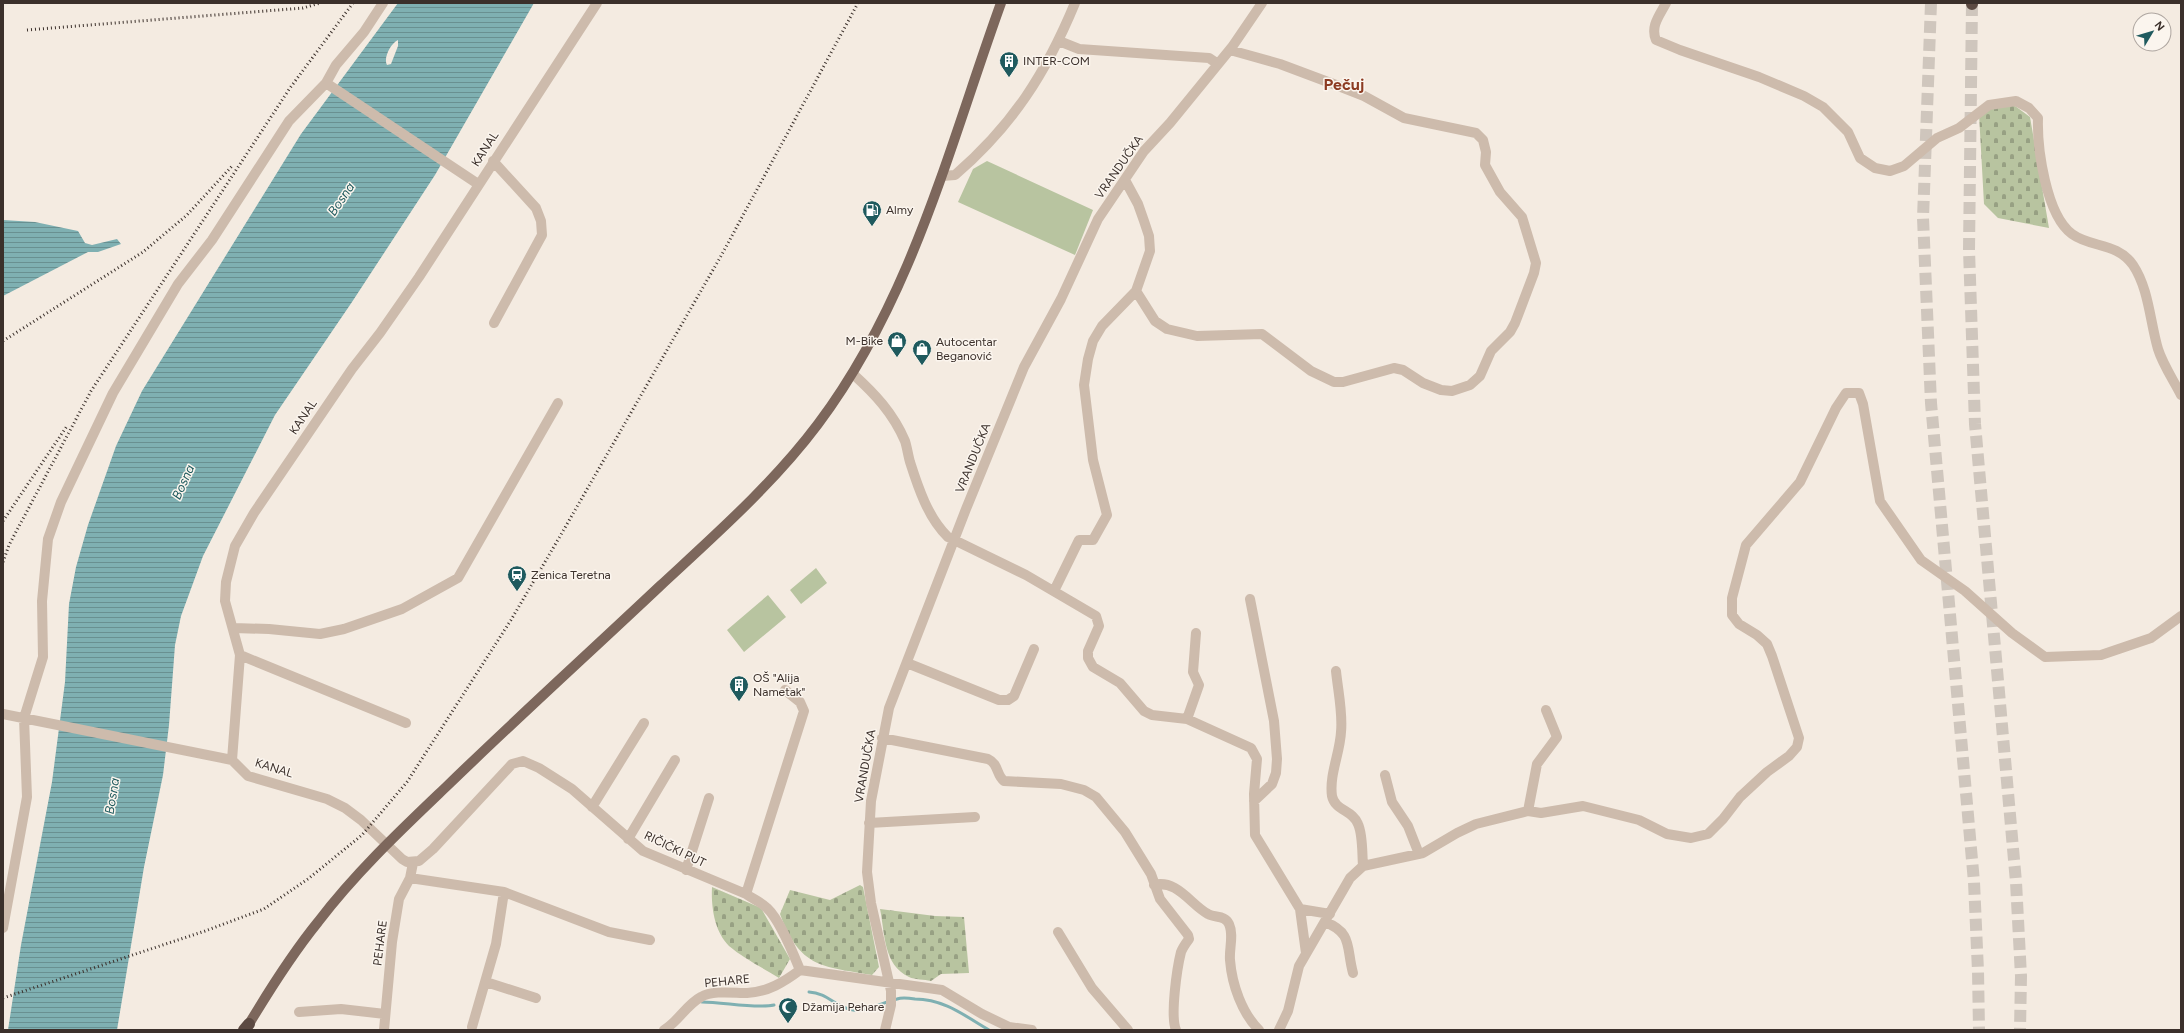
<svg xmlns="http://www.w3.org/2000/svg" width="2184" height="1033" font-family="Figtree,sans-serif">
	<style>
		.grass { fill: #b8c4a0 }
		.cemetery { fill: url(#cemetery-stones) }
		.water { fill: url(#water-rules); fill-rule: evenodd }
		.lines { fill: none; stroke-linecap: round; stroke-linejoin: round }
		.stream { stroke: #7fb0b2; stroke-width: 3 }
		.highway-tunnel { stroke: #cfc6bd; stroke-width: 12; stroke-dasharray: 12 6; stroke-linecap: butt }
		.minor { stroke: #cdbbac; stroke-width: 10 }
		.major { stroke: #7d675c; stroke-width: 10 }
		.highway { stroke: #5c4a42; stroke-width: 12 }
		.rail { stroke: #3b302b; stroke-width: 3; stroke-dasharray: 1 3; stroke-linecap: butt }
		.labels { text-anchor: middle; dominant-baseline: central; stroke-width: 3; stroke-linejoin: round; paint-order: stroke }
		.poi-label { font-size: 12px; fill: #3b302b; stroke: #fbf5ee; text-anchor: start }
		.street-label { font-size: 12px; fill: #3b302b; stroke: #fbf5ee }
		.water-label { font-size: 13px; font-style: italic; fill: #1f5a5e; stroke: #fbf5ee }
		.district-label { font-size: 16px; font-weight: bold; fill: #8c3b22; stroke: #fbf5ee }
	</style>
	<defs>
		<pattern id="cemetery-stones" width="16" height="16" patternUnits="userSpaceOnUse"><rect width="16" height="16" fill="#b8c4a0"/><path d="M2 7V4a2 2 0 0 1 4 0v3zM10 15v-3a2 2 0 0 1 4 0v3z" fill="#97a083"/></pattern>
		<pattern id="water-rules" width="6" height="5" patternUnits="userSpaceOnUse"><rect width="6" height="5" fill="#7fb0b2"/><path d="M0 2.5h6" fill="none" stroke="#699091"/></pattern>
	</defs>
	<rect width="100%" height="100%" fill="#f4ebe1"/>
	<path class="grass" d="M987,161L1093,210L1075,255L958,202L973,169Z
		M816,568L827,583L801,604L790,590Z
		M768,595L786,617L744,652L727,630Z"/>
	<path class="cemetery" d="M2007,100L2030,117L2049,228L1998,218L1984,204L1979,114Z
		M860,885L863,887L879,967L872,975C821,966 800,968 780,914L790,890L830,900Z
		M712,887L761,908L790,959L779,978C763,968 743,958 729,946C714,931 711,906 712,887Z
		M880,909L935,916L964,917L969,973L941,974L931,981C924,979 915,980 909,977C883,965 885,933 880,909Z"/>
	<path class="water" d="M398,3H534L435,175L352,302L275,415L203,556L181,616L175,645L169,725L163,775L144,867L117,1030H8L21,945L52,782L65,682L69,604L76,567L88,525L116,446L142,391L301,134ZM398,40V46L391,64L387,65C383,58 391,43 398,40Z
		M3,220L35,222L78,231L85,243L92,245L117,239L121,244L98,252H88L3,296Z"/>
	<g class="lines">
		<path class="stream" d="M809,992C828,993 836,1008 853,1010C866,1012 884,1002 897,999C902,997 909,998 915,999C944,999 965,1016 989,1030
			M702,1002C723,1002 756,1009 774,1005"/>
		<path class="highway-tunnel" d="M1931,3L1923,218L1931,403L1974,882L1978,971L1979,1030
			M1972,4L1969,250L1975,424L2016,882L2021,976L2020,1030"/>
		<path class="minor" d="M597,3L419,277L380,333L352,369L254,513L235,546L226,582L225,601L240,655L232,760L248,776L327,799L345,808L361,820L402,859L407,862L419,861L433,849L512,764L523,761L539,768L572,789L643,851L746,894C753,899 761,902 767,908C780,920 793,953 800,970
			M1666,3C1660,15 1650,26 1656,40L1680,50L1759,77L1804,96L1823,107L1848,132L1860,158L1875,168L1890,171L1904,166L1937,138L1959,128L1989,105L2016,101L2029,108L2038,118C2037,148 2046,215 2072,234C2091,248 2117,242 2133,265C2149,289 2150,322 2158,349C2163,365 2174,381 2181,395
			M1059,41L1079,49L1209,58L1218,64
			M326,83L478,184
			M493,161L536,208L541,221L542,235L494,323
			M942,176L955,175C1013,125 1046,73 1075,3
			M1136,291L1155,321L1167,329L1197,336L1262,334L1311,371L1334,382H1343L1394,368L1403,370L1423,383L1441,390L1452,391L1470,385L1480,376L1491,351L1510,332L1515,323L1534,273L1536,263L1522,217L1500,192L1485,165L1486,152L1483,140L1476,133L1404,118L1364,96L1336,85L1280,64L1230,50
			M853,374C875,394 893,413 905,441C907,447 908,455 910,462C918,487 928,518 948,537L1026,575L1096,616L1099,626L1088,651V658L1093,667L1120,683L1144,711L1152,715L1187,719L1251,748L1257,759L1254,794L1255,835L1300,909L1306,953
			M1054,591L1079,540H1093L1107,515L1093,460L1084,385L1088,359L1093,341L1102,326L1136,291L1150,251L1149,236L1144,221L1138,204L1125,180
			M1250,599L1274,721L1277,759L1276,773L1272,784L1254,801
			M234,628L269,629L320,634L344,629L402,609L458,578L558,403
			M240,655L406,723
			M907,663L999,700H1008L1014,696L1034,649
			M1336,671C1338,691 1343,713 1341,732C1340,753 1329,775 1332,796C1335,811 1353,810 1358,824C1363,835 1362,853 1363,866
			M3,714L232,760
			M1187,719L1199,685L1193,672L1196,633
			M882,738L988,759C999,764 996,775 1004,781L1061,784L1084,790L1096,797L1125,832L1151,874L1160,899L1188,935L1189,939C1186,943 1183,947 1181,952C1177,968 1170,1016 1176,1030
			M1385,775L1392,802L1408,826L1419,854
			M592,807L644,723
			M1528,811L1537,764L1557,737L1546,710
			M869,823L975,817
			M628,839L675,760
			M686,870L709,798
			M410,878L504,892L609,932L650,940
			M1154,885C1177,879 1191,905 1208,914C1215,918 1225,915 1229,924C1234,935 1229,949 1230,960C1232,985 1242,1013 1259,1030
			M746,894L804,711L800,702L785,690
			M1300,909L1330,914
			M1325,922C1353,933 1346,947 1353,973
			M3,928L27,797L24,718L43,657L42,601L48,539L61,502L113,393L178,284L212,240L289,121L326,83L336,65L364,32L383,3
			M1058,932L1092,988L1128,1030
			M800,970L942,990L982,1014L1009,1027L1032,1030
			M486,982L536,998
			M299,1012L341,1009L385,1014
			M472,1027L496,944L504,892
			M384,1030L392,942L399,899L410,878L413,863
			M664,1030C679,1021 686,1005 701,997C713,990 733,993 747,993C768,992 784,982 800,970
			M885,1030L891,1005V991L871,903L867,872L871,801L889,708L966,509L1024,367L1061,299L1098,219L1144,151L1170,123L1232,47L1262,3
			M1279,1030L1288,1011L1299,966L1350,878L1363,866L1423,853L1457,833L1476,824L1528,811L1541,813L1583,806L1639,820L1667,834L1691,838L1708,834L1723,819L1740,797L1767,772L1789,756L1797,747L1799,738L1772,656L1767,644L1757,635L1739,624L1732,615V598L1746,545L1800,482L1836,408L1846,393H1859L1863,404L1880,501L1921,560L1965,591L2012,633L2045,657L2101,655L2151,638L2181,616"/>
		<path class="major" d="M249,1024C270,989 292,954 318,922C356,872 402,829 447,786C517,718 589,653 660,586C716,534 773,484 818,424C912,299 949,147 1001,3"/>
		<path class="highway" d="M1972,4V3
			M244,1030L249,1024"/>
		<path class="rail" d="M27,30L303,8L320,3
			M3,341L143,252L187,215L233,165
			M3,521L67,426
			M3,562L9,545L91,391L290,88L353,3
			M3,998L205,931L264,909L308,879L362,835L407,782L511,620L559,538L721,256L858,3"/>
	</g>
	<defs>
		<symbol id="building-pin" viewBox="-11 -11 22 30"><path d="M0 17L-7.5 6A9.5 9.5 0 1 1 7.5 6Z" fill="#1f5a5e" stroke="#fbf5ee"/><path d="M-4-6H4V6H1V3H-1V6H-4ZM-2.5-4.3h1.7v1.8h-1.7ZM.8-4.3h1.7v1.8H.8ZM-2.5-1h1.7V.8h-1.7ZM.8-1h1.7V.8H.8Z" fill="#fff"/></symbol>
		<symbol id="fuel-pin" viewBox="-11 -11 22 30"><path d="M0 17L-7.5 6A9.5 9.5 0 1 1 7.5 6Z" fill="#1f5a5e" stroke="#fbf5ee"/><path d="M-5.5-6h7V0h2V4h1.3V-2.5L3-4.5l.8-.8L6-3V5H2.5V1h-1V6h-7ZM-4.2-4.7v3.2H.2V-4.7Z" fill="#fff"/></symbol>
		<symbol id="shop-pin" viewBox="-11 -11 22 30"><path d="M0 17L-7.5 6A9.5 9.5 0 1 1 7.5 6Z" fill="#1f5a5e" stroke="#fbf5ee"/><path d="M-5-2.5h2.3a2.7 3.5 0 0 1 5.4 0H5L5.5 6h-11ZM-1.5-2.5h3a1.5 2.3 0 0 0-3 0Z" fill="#fff"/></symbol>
		<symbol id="station-pin" viewBox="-11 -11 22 30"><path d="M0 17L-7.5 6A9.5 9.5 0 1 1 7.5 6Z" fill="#1f5a5e" stroke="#fbf5ee"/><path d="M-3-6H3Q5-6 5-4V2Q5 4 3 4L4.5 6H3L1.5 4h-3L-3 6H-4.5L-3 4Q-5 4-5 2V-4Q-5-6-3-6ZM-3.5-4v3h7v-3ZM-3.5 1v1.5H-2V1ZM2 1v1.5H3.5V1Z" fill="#fff"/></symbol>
		<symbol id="mosque-pin" viewBox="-11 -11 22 30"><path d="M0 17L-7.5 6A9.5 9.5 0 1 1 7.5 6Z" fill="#1f5a5e" stroke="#fbf5ee"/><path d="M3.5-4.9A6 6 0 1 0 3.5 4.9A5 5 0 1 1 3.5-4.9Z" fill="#fff"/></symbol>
	</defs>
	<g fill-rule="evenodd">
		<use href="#building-pin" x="998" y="50" width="22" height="30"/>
		<use href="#fuel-pin" x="861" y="199" width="22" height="30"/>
		<use href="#shop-pin" x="886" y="330" width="22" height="30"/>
		<use href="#shop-pin" x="911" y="338" width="22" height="30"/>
		<use href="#station-pin" x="506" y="564" width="22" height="30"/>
		<use href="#building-pin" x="728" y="674" width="22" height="30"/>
		<use href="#mosque-pin" x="777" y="996" width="22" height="30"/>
	</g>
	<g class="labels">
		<g class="poi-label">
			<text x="1023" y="61">INTER-COM</text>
			<text x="886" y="210">Almy</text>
			<text x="883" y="341" text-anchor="end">M-Bike</text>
			<text x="936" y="342">Autocentar<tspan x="936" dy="14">Beganović</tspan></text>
			<text x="531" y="575">Zenica Teretna</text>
			<text x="753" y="678">OŠ "Alija<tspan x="753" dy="14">Nametak"</tspan></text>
			<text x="802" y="1007">Džamija Pehare</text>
		</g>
		<g class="street-label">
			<text transform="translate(485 149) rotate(-57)">KANAL</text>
			<text transform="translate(1119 167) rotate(-55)">VRANDUČKA</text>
			<text transform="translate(303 417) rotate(-56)">KANAL</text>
			<text transform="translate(973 458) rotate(-68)">VRANDUČKA</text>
			<text transform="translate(865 766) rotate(-80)">VRANDUČKA</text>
			<text transform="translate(274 768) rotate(17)">KANAL</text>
			<text transform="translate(675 849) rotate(26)">RIČIČKI PUT</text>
			<text transform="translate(380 943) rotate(-83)">PEHARE</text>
			<text transform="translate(727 981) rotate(-6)">PEHARE</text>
		</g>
		<g class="water-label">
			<text transform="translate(341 199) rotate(-56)">Bosna</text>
			<text transform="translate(183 482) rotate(-66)">Bosna</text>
			<text transform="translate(112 796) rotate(-81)">Bosna</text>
		</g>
		<g class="district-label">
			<text x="1344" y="84">Pečuj</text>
		</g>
	</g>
	<rect width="2184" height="1033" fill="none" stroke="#3b302b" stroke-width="8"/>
	<g transform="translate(2152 32) rotate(52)"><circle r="19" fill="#fbf5ee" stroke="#aea6a0"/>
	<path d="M0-3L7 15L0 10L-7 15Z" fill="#1f5a5e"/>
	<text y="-6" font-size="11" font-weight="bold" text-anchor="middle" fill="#3b302b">N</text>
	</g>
</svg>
